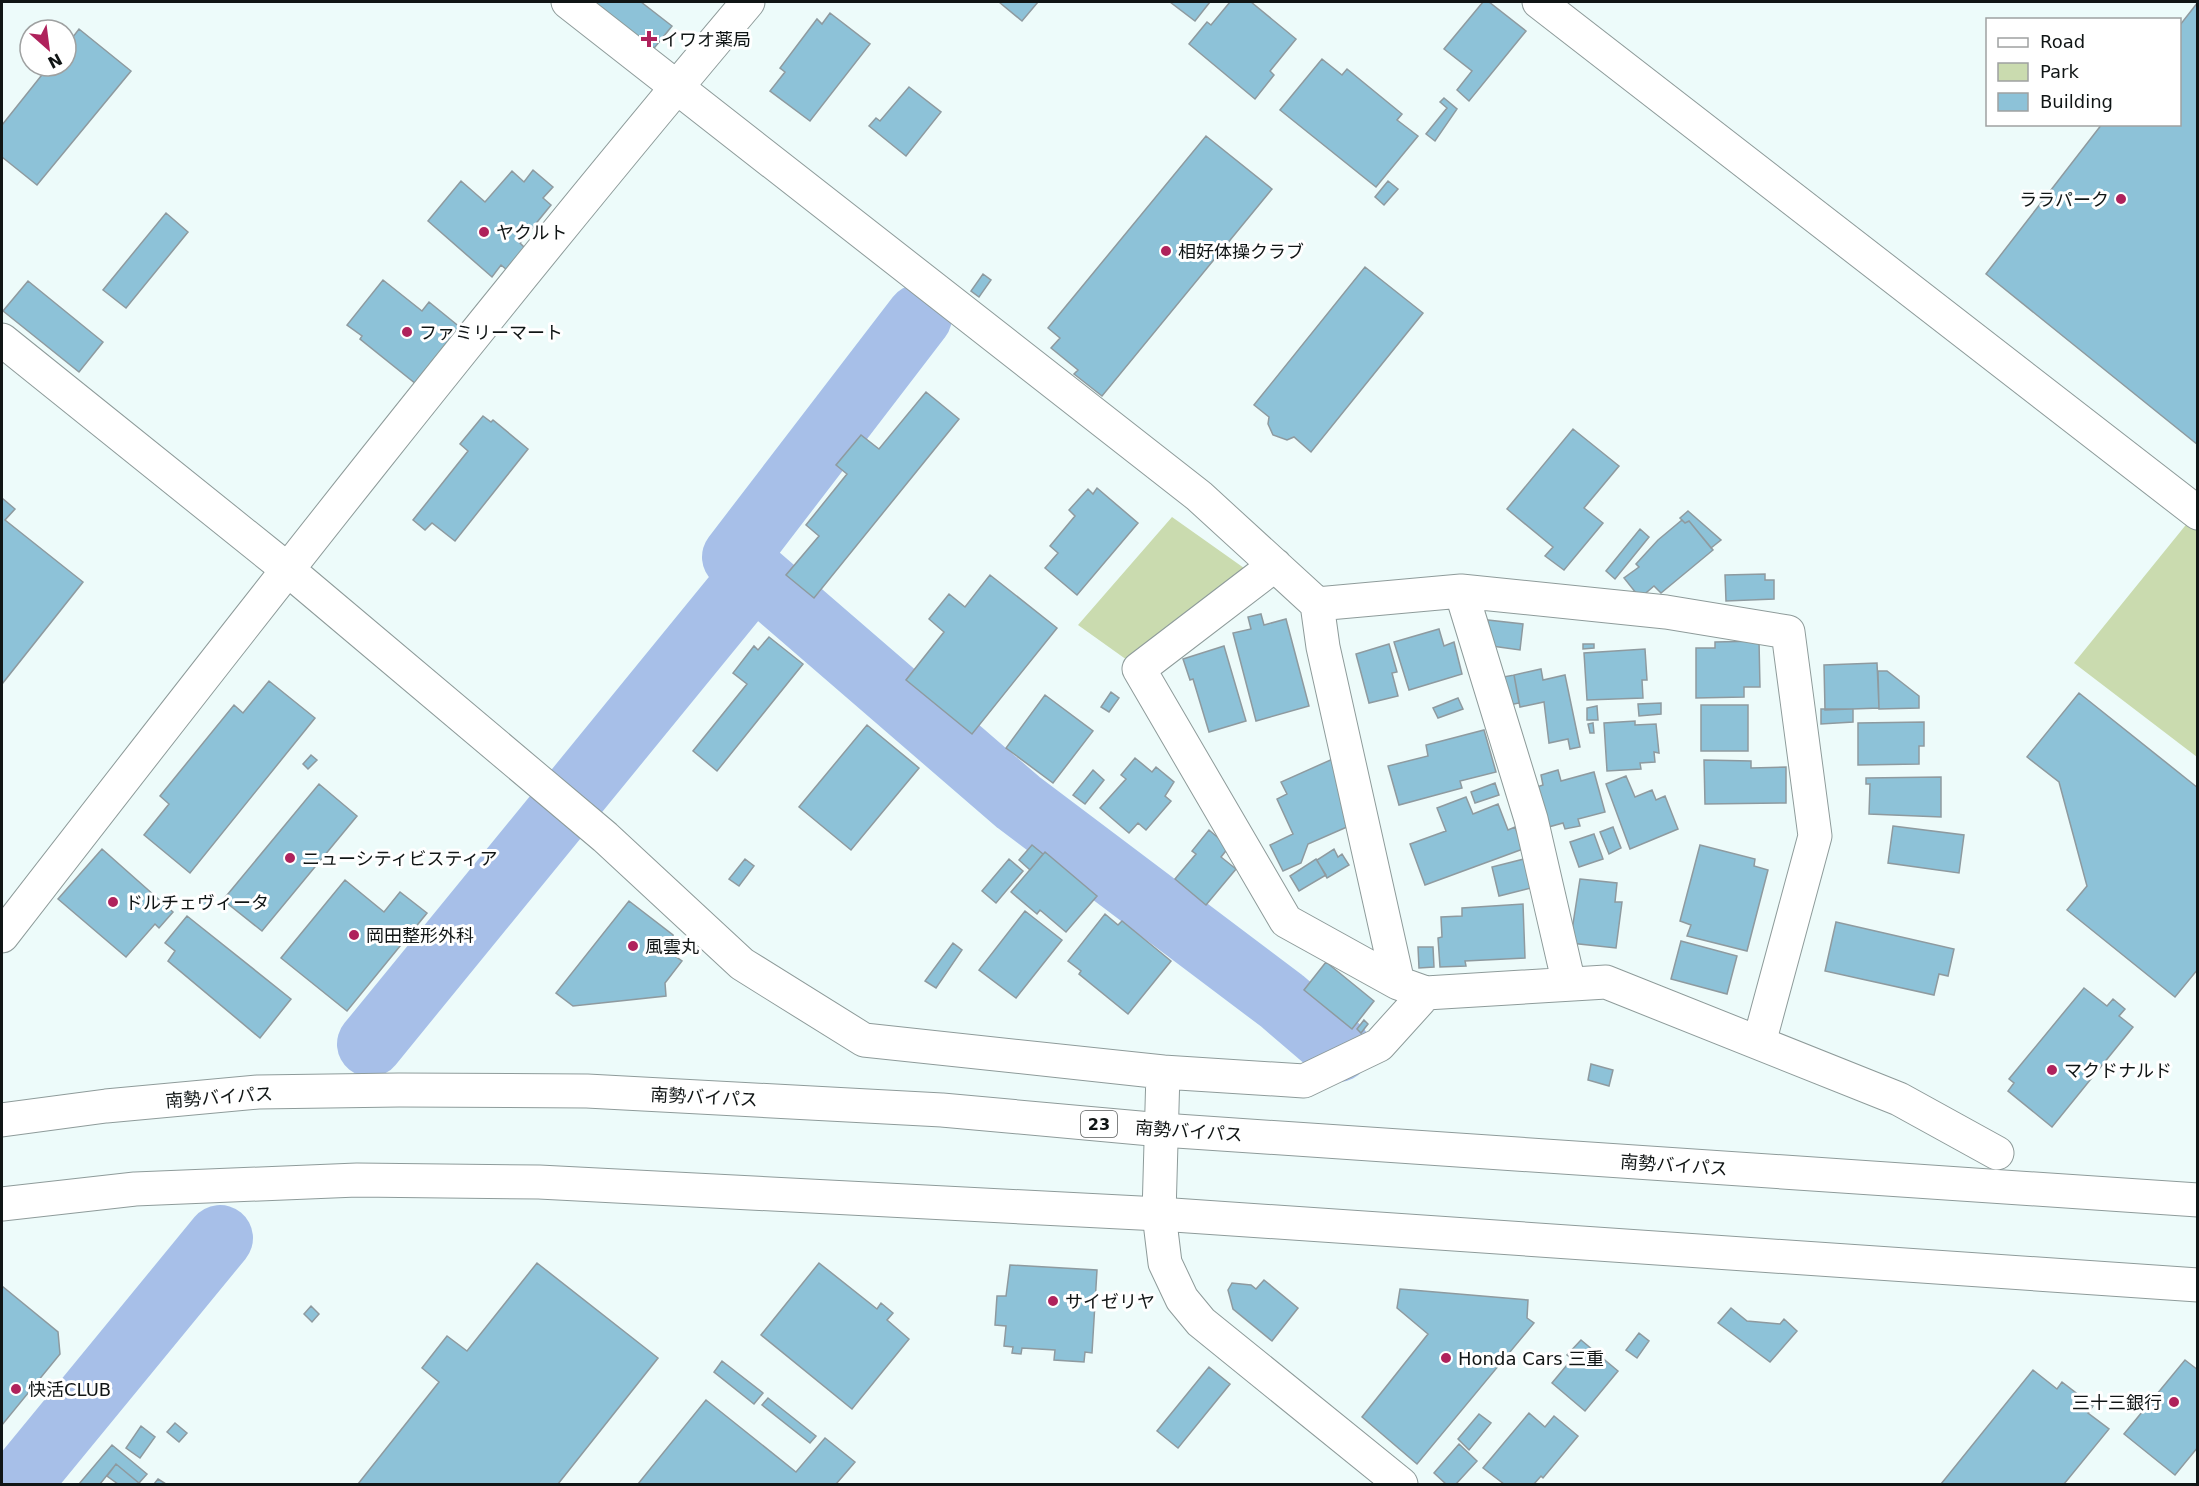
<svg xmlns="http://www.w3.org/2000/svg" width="2199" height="1486" font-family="'DejaVu Sans','Noto Sans JP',sans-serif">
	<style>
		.green { fill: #cadbaf }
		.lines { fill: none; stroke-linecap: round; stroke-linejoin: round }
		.river { stroke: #a7bfe8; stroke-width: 66 }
		.building { fill: #8dc2d8; stroke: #8e9a9f; stroke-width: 1.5 }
		.street-casing { stroke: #8e9b9a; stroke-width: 35 }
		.highway-casing { stroke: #8e9b9a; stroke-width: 35 }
		.street { stroke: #fff; stroke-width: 33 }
		.highway { stroke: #fff; stroke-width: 33 }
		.poi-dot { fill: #af225c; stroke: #fff; stroke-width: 2 }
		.labels { text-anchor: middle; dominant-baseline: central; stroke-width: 6; stroke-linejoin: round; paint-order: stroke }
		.shield { fill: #fff; stroke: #585b5b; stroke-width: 1.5 }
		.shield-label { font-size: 16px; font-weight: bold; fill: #101515 }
		.poi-label { font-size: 18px; fill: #101515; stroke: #fff; text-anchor: start }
		.street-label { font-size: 18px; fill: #101515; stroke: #fff }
	</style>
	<rect width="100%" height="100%" fill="#edfbfa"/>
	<path class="green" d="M1172,517L1244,568L1127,660L1078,625Z
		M2189,521L2197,528V757L2074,663Z"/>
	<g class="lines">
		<path class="river" d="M754,574L1018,802L1282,1001L1338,1049
			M370,1044L754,574L735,557L919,317
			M18,1484L220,1238"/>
	</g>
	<path class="building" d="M596,2H641L672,26L651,52L593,5Z
		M999,2H1038L1022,21Z
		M1170,2H1210L1195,21Z
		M1230,2H1251L1296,39L1270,71L1274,75L1255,99L1189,44L1207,22L1211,25Z
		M1483,2H1489L1526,31L1469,101L1457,90L1472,71L1444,49Z
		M2198,2V445L1986,274L2102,124H2180V25Z
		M830,13L870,44L810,121L770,91L785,72L780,68L817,19L822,24Z
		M79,29L131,71L37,185L2,157V125L49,66H66V46Z
		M1322,59L1342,75L1347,69L1402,114L1397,120L1418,136L1376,187L1280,110Z
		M909,87L941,112L906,156L869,126L876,118L880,121Z
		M1444,98L1457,109L1435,141L1426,134L1447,108L1440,102Z
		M1206,136L1272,189L1102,396L1074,374L1078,370L1051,348L1060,338L1048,328Z
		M533,170L553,187L543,198L551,205L520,243L525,248L507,270L501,265L492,277L428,221L461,181L485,202L512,171L524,182Z
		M1388,181L1398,189L1384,205L1375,197Z
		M166,213L188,232L126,308L103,290Z
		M1365,267L1423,313L1311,452L1294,437L1287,440L1273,435L1268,424L1269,417L1254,405Z
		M983,274L991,280L979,297L971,291Z
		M383,280L422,311L429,302L461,328L416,384L360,339L362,336L347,325Z
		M28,281L103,342L79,372L3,311Z
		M926,392L959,419L814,598L786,575L819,536L806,525L847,474L836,465L861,435L879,449Z
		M483,416L491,422L493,420L528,449L455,541L432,523L425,530L413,520L468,451L460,444Z
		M1573,429L1619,466L1584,508L1603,523L1564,570L1545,556L1553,547L1507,509Z
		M1097,488L1138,523L1077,595L1045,568L1058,553L1050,546L1075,516L1069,510L1088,489L1093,494Z
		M2,498L15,509L5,520L83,582L2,684Z
		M1688,511L1721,540L1711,548L1689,521L1685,523L1680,518Z
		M1682,520L1685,523L1689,521L1713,550L1661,593L1654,586L1640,598L1624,578L1639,567L1636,564L1658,540Z
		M1640,529L1649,537L1615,579L1606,571Z
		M1765,574V580H1774V599L1726,601L1725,575Z
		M990,575L1057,628L972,734L906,680L944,632L929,619L949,594L965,607Z
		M1261,614L1264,625L1286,619L1309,706L1256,721L1233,633L1251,629L1248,617Z
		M1488,620L1523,624L1520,650L1485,645Z
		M1439,629L1444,646L1454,642L1462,674L1409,690L1394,642Z
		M769,637L803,664L717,771L693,751L747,684L733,673L754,646L758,650Z
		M1759,641L1760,687H1744V697L1696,698V648H1715V642Z
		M1389,644L1397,672L1392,673L1398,696L1369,703L1356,654Z
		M1583,644H1594V648L1583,649Z
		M1224,646L1246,721L1209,732L1193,679L1190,680L1183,659Z
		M1645,649L1647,680H1642L1643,698L1587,700L1584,653Z
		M1877,663L1879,708L1825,710L1824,665Z
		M1541,669L1543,680L1565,675L1580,747L1570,749L1568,739L1549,743L1544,702L1520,707L1514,675Z
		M1878,671H1887L1919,696V708L1879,709Z
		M1514,675L1519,703L1509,705L1503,677Z
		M269,681L315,718L190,873L144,835L169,804L160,796L234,705L243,713Z
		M1111,692L1119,698L1109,712L1101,707Z
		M2079,693L2198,788V969L2175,997L2067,910L2087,886L2059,782L2027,757Z
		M1045,695L1093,731L1053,783L1006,748Z
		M1458,698L1463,709L1438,718L1433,708Z
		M1661,703V714L1639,716L1638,704Z
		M1701,705H1748V751H1701Z
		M1597,706L1598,720H1587V708Z
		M1821,709H1853V722L1821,724Z
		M1635,721V725L1656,724L1659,753L1654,752L1655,762L1640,763L1641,769L1607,771L1604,723Z
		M1924,722V746H1919V764L1858,765V723Z
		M1593,723L1594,733H1590L1588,724Z
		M867,725L919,768L851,850L799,807Z
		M1484,730L1496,772L1460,781L1462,788L1399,805L1388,766L1428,756L1426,745Z
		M311,755L317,760L308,769L303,764Z
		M1135,758L1152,772L1156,767L1174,782L1165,796L1171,801L1146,830L1138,823L1129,833L1100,808L1126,779L1121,775Z
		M1335,758L1356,823L1308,844L1301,863L1283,871L1270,845L1293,834L1277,799L1287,794L1281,782Z
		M1704,760L1751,761V768L1786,767V803L1705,804Z
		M1093,770L1104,780L1085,804L1073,795Z
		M1558,770L1561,781L1594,772L1605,812L1578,819L1580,826L1565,829L1563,823L1545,828L1534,788L1543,785L1541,775Z
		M1626,776L1635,797L1652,790L1656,800L1665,796L1678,829L1630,849L1606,784Z
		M1941,777V817L1869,814L1870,784H1866V778Z
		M1495,783L1499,795L1475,803L1471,792Z
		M319,784L357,816L262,931L223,900Z
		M1466,797L1473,814L1498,804L1508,830L1515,827L1523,849L1425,885L1410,844L1446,831L1437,808Z
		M1893,826L1964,835L1959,873L1888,863Z
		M1613,827L1621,848L1609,854L1600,832Z
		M1209,830L1229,847L1221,857L1236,869L1206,905L1175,879L1196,854L1192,851Z
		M1594,834L1603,859L1579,867L1570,842Z
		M1032,845L1043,854L1030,870L1019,860Z
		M1700,845L1755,859L1754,866L1768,870L1747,951L1687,936L1691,925L1680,921Z
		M102,849L173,912L159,928L155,924L126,957L58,899Z
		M1334,849L1338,857L1342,854L1349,865L1327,878L1317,860Z
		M1045,852L1097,896L1066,932L1040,910L1037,914L1011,892Z
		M745,859L754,866L739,886L729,879Z
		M1009,859L1023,871L996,903L982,891Z
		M1316,859L1326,875L1299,891L1290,876Z
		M1524,859L1531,888L1499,896L1492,867Z
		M1580,879L1617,883L1615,902H1622L1616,948L1570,943Z
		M345,880L384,912L400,892L427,913L347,1011L281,958Z
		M200,898L208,904L205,907L198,900Z
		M629,901L673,935L675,956L682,961L665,983L666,996L573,1006L556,993Z
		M1523,904L1525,958L1465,961L1466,966L1440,967L1438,938L1442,937L1441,917L1462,916V908Z
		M1025,911L1062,940L1016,998L979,970Z
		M1105,914L1118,925L1122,921L1171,961L1128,1014L1079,974L1081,971L1068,961Z
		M187,916L291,999L260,1038L168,961L175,951L165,943Z
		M1836,922L1954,949L1948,976L1939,974L1934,995L1825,971Z
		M1681,941L1737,956L1727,994L1671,979Z
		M953,943L962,950L936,988L925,981Z
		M1418,947H1433L1434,967L1419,968Z
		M1326,962L1374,1001L1352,1029L1304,990Z
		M2084,988L2107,1006L2113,999L2125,1009L2119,1016L2133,1027L2052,1127L2008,1091L2014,1083L2009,1079Z
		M1364,1020L1368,1024L1361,1033L1357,1029Z
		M1591,1064L1613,1070L1609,1086L1588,1080Z
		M537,1263L658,1358L558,1484H358L439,1382L422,1368L447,1336L467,1351Z
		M819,1263L877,1309L881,1303L893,1313L887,1320L909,1339L852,1409L761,1335Z
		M1010,1265L1097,1270L1092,1353L1085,1352L1084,1362L1054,1360L1055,1350L1022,1348L1021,1354L1012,1353L1013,1347L1004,1346L1006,1326L995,1325L997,1296H1006Z
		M1264,1280L1298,1308L1272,1341L1233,1309L1228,1290L1232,1283L1251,1285L1256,1289Z
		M2,1286L58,1332L60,1354L2,1425Z
		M1400,1289L1528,1300L1527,1318L1534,1323L1417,1464L1362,1417L1428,1334L1397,1308Z
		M311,1306L319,1314L312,1322L304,1314Z
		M1731,1308L1747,1321L1780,1324L1784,1319L1797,1331L1770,1362L1718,1323Z
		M1639,1333L1649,1341L1637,1358L1626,1350Z
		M1581,1340L1618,1371L1585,1411L1552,1383L1572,1359L1567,1355Z
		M2185,1360L2198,1370V1447L2175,1475L2124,1434Z
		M722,1361L763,1393L754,1404L714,1372Z
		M1209,1367L1230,1384L1178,1448L1157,1431Z
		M2033,1370L2057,1389L2062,1382L2093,1406L2088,1413L2109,1429L2064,1484H1941Z
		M768,1398L816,1436L810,1443L762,1405Z
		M706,1400L796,1472L825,1438L855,1462L836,1484H638Z
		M1529,1413L1545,1427L1554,1416L1578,1436L1543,1478L1541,1476L1534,1484H1504L1483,1468Z
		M1479,1414L1491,1423L1469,1450L1458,1439Z
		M175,1423L187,1433L179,1442L167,1432Z
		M141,1426L155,1437L140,1458L126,1448Z
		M1459,1444L1477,1461L1456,1484H1446L1434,1473Z
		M112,1445L147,1474L139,1483L116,1464L100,1484H79Z
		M116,1464L139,1483L141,1484H118L107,1476Z
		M158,1479L166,1484H154Z"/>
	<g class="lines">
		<defs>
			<path id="street" d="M568,2L1199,496L1317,604L1323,647L1398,983L1426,993L1606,982L1899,1099L1997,1153
				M1539,2L2198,513
				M2,340L287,569L605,837L742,964L864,1040L1163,1072L1159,1214L1165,1263L1182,1299L1201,1322L1401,1484
				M1275,565L1139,669L1286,921L1398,983
				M1461,591L1666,612L1788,632L1815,836L1759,1043
				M1317,604L1461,591L1531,819L1569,984
				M2,936C246,621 491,307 748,2
				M1163,1072L1304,1081L1379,1045L1426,993"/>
			<path id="highway" d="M2,1120L106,1106L258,1092L399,1090L587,1091L942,1110L1162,1130L2198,1200
				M2,1204L135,1189L357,1180L539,1182L1159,1214L2198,1285"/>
		</defs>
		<use href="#street" class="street-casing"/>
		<use href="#highway" class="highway-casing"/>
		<use href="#street" class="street"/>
		<use href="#highway" class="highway"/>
	</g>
	<g class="poi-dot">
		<path d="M646 30h6v6h6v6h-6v6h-6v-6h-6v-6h6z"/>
		<circle cx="2121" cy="199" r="6"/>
		<circle cx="484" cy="232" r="6"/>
		<circle cx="1166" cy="251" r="6"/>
		<circle cx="407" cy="332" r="6"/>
		<circle cx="290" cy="858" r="6"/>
		<circle cx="113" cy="902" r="6"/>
		<circle cx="354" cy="935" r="6"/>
		<circle cx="633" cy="946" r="6"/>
		<circle cx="2052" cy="1070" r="6"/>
		<circle cx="1053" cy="1301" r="6"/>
		<circle cx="1446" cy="1358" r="6"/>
		<circle cx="16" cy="1389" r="6"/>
		<circle cx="2174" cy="1402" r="6"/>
	</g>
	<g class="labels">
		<rect class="shield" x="1081" y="1111" width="36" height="26" rx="4.5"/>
		<g class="shield-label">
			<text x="1099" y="1124">23</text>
		</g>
		<g class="poi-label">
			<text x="661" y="39">イワオ薬局</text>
			<text x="2109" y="199" text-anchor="end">ララパーク</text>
			<text x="496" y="232">ヤクルト</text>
			<text x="1178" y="251">相好体操クラブ</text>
			<text x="419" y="332">ファミリーマート</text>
			<text x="302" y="858">ニューシティビスティア</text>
			<text x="125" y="902">ドルチェヴィータ</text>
			<text x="366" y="935">岡田整形外科</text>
			<text x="645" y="946">風雲丸</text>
			<text x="2064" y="1070">マクドナルド</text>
			<text x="1065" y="1301">サイゼリヤ</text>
			<text x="1458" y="1358">Honda Cars 三重</text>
			<text x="28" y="1389">快活CLUB</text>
			<text x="2162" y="1402" text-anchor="end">三十三銀行</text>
		</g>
		<g class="street-label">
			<text transform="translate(219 1097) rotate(-4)">南勢バイパス</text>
			<text transform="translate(704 1097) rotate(3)">南勢バイパス</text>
			<text transform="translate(1189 1131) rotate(4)">南勢バイパス</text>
			<text transform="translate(1674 1165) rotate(4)">南勢バイパス</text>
		</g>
	</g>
	<rect width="2199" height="1486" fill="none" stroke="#101515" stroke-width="6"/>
	<rect x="1986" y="18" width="195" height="108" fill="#ffffff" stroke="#9fa1a1" stroke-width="1.5"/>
	<rect x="1998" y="38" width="30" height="9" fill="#ffffff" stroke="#9fa1a1" stroke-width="1.5"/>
	<text x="2040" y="48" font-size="18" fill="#101515">Road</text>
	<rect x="1998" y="63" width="30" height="18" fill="#cadbaf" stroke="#9fa1a1" stroke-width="1.5"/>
	<text x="2040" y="78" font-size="18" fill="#101515">Park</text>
	<rect x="1998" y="93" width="30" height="18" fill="#8dc2d8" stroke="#9fa1a1" stroke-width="1.5"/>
	<text x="2040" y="108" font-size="18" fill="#101515">Building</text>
	<g transform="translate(48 48) rotate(152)"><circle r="28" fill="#ffffff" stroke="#9fa1a1" stroke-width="1.5"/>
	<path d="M0-4.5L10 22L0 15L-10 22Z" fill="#af225c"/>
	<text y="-9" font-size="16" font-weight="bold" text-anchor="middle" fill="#101515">N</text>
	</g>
</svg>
